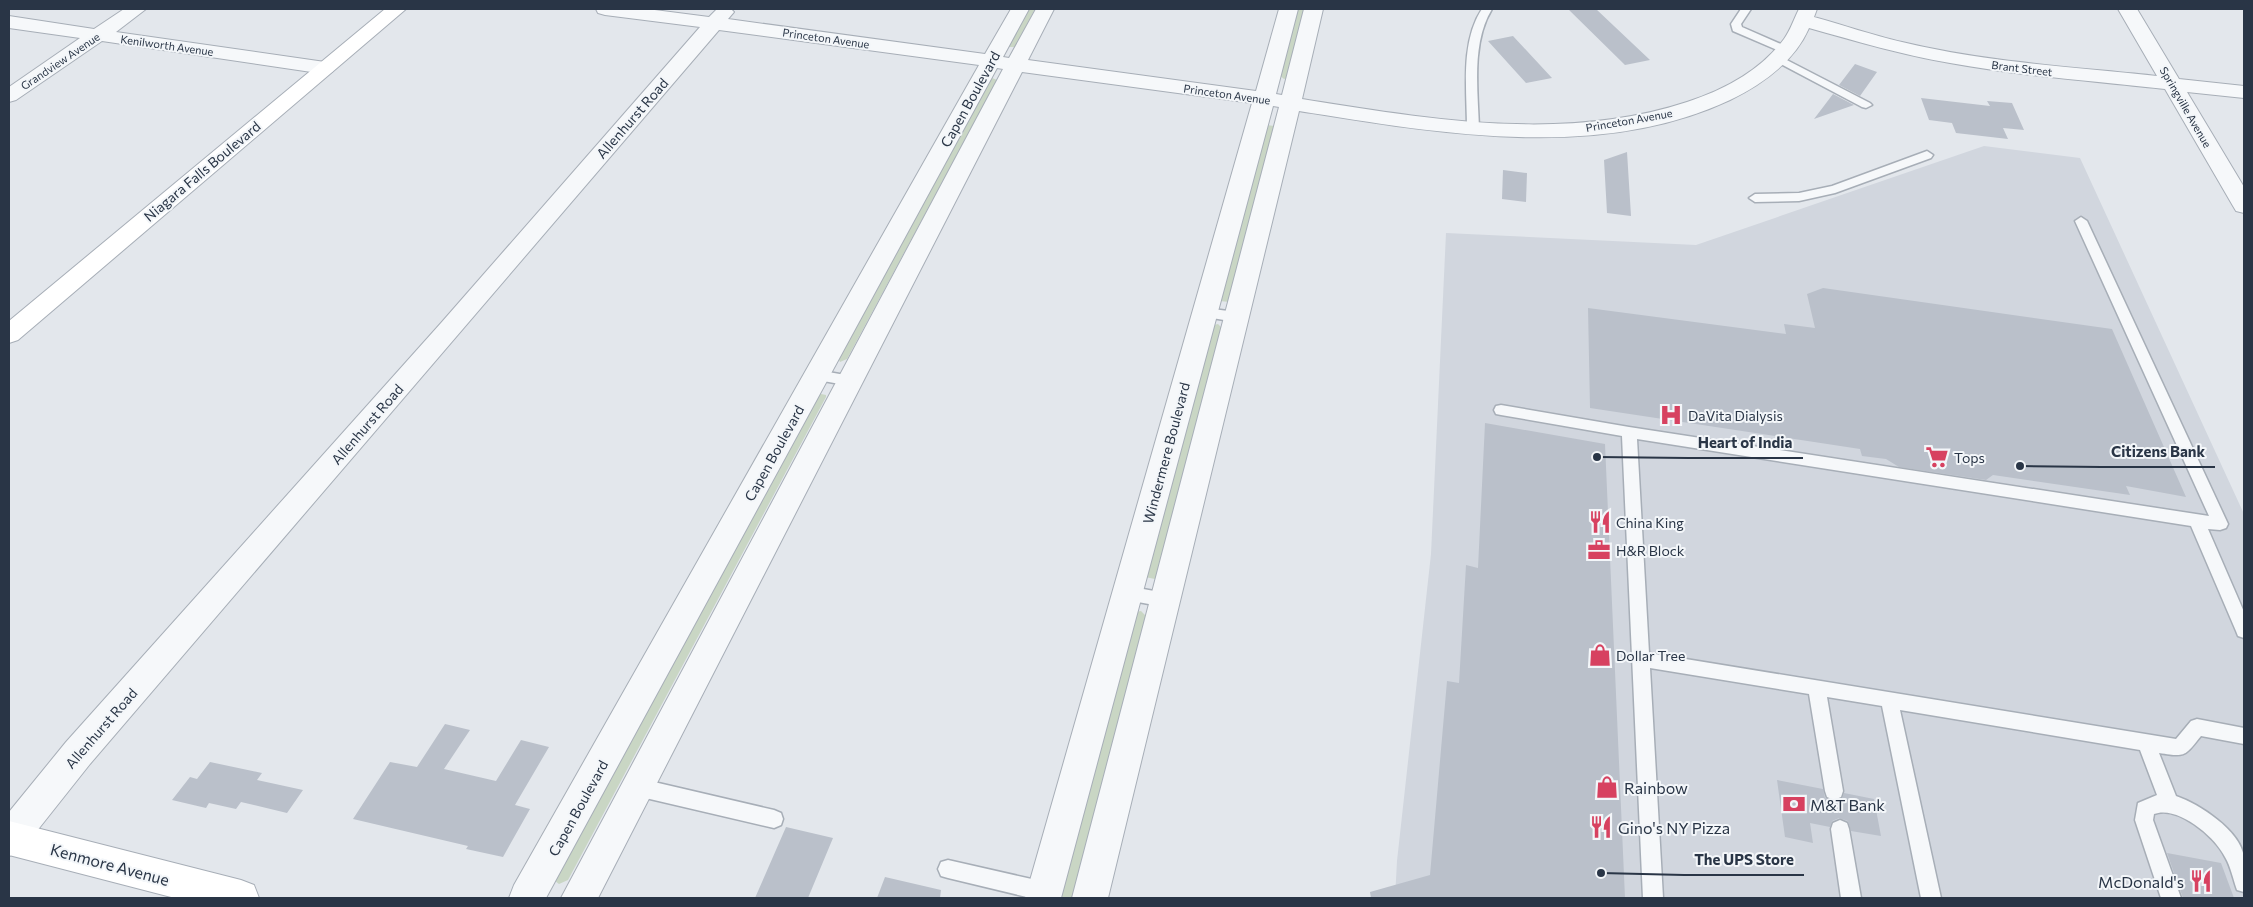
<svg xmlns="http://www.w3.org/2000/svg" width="2253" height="907" font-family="Commissioner,sans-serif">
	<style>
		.built { fill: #d1d6de }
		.green { fill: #c9d6c4 }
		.building { fill: #bac0ca }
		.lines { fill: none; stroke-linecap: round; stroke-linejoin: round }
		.lane-casing { stroke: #a7aeb7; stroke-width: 3 }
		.street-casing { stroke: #a7aeb7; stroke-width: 2 }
		.secondary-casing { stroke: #a7aeb7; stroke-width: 2 }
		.lane { fill: #f6f8fa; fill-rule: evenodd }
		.street { fill: #f6f8fa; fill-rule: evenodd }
		.secondary { fill: #fff; fill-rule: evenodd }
		.labels { text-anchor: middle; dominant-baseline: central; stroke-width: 4; stroke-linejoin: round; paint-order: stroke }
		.far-street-label { font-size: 11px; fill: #293546; stroke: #f3f6f9 }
		.street-label { font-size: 14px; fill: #293546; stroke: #f3f6f9 }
		.poi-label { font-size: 14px; fill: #293546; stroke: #f3f6f9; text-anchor: start }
		.near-poi-label { font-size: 16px; fill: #293546; stroke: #f3f6f9; text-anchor: start }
		.near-street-label { font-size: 16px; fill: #293546; stroke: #f3f6f9 }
		.leader { fill: none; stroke: #293546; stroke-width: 2 }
		.callout-dot { fill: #293546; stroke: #f3f6f9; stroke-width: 2 }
		.callout-label { font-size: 15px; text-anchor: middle; font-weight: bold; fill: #293546; stroke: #f3f6f9; stroke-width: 4; stroke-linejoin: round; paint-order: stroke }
	</style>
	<rect width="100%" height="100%" fill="#e3e7ec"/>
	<path class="built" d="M1984,146L2080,158L2244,514V898H1395L1397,861L1431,554L1446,233L1696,245Z"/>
	<path class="green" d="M1028,9H1035L1015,47H1008Z
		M1297,9H1308L1290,77L1284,79L1279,75Z
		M992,78L997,80L847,359L840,362L838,358Z
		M1267,125L1275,126L1229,302L1220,301Z
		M1218,324L1223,329L1159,575L1155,579L1145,577L1214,325Z
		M821,394L826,395V397L568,880L559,884L555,881L556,877L818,395Z
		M1141,611L1148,618L1074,898H1054L1132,615L1136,612Z"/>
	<path class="building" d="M1568,9H1596L1650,60L1625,65Z
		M1513,36L1552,78L1526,83L1488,41Z
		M1855,64L1877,72L1860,96L1839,85Z
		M1833,94L1854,105L1814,119Z
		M1921,98L1990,106L1987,101L2012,103L2024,130L2003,128L2008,139L1956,133L1952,123L1929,120Z
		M1627,152L1631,216L1607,213L1604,160Z
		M1503,170L1527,173L1526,202L1502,199Z
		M1823,288L2112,329L2186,497L2126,486L2130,495L1993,475L1986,480L1899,467L1886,459L1862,456L1860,449L1590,408L1588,308L1786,334L1784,324L1815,328L1807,294Z
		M1485,423L1605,444L1625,898H1371L1370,892L1430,875L1447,681L1459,683L1466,565L1478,568Z
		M445,724L470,730L444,769L496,781L521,740L549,747L515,805L530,809L503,857L466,849L468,846L353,819L390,762L417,767Z
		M210,762L262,773L257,780L303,790L287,813L241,802L236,809L209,803L206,808L172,800L190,777L197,779Z
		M1777,780L1823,789L1825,798L1833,802L1842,799L1844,793L1874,799L1881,836L1851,831L1848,821L1839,818L1832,821L1830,827L1810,823L1813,843L1785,837Z
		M786,827L833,838L808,898H755Z
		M2167,853L2221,863L2234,898H2183Z
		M885,877L941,890L940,898H877Z"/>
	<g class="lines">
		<defs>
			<path id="lane" d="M1482,9H1492C1471,43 1478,91 1479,129L1473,132L1467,129C1467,91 1460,42 1482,9Z
				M1741,9H1751L1741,24L1742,27L1790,48L1791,50L1790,52H1782L1733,31L1731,24Z
				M1779,56L1870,103L1872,105L1866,108L1862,107L1775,61L1774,59Z
				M1927,151L1933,155L1931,158L1835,193L1799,201L1755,202L1749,198L1755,194L1799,193L1832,186Z
				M2081,217L2087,221L2228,524L2226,528L2220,530L2208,529L2244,612V638L2238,636L2236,631L2191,526L1637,439L1649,653L2176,739L2191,721L2197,719L2244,728V744L2201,736C2184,757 2186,757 2159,753L2176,796C2199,804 2240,830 2244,857C2246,868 2244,881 2244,892L2237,890C2233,879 2231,867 2225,857C2215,836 2177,805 2154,814L2153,820L2181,898H2161L2135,820L2138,803L2157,795L2140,750L1900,710L1941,898H1921L1882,706L1827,697L1843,791L1841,797L1834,800L1827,797L1825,791L1809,694L1650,668L1663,898H1643L1622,436L1501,415L1496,414L1494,410L1496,406L1501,405L1629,427L2209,516L2075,221Z
				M1205,308L1236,312L1241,314L1243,317L1241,320L1236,322L1200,316L1198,313L1200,310Z
				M817,370L851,376L856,377L858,381L856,385L851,386L812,379L810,375L812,371Z
				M1127,586L1165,593L1171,595L1173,600L1171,605L1165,607L1127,600L1121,598L1119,593L1121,588Z
				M637,778L774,810L781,813L783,819L781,825L774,828L637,796L630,793L628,787L630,781Z
				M1840,820L1847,823L1849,829L1861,898H1841L1831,829L1833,823Z
				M948,860L1045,882L1052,885L1055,892L1052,898H1031L948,878L941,876L938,869L941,862Z"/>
			<path id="street" d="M124,9H146L116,32L325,62L332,64L335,68L332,72L325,74L102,41L16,100L9,102V87L80,38L9,28V16L94,29Z
				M596,9H647L709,17L717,9H731L734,12L728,19L985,54L1011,9H1029L1003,57L1009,58L1036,9H1054L1028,60L1256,91L1279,9H1298L1276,94L1282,95L1304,9H1323L1302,99C1429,119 1562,143 1687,102C1724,90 1760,71 1784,39C1790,31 1794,19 1799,9H1817L1814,17C1843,25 1872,35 1902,42C1985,62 2072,67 2157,76L2118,9H2137L2179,79L2244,86V98L2187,92L2244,187V213L2236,211L2233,206L2165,89C2093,81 2021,76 1950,63C1902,55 1856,41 1809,28C1794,62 1763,84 1730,100C1599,162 1436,133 1299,111L1108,898H1072L1279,107L1273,106L1061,898H1025L1252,103L1022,72L598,898H561L1003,69L997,68L546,898H509L514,885L979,65L719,30L90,764L21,851L9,856V812L66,742L441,323L700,27L605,15L598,13Z"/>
			<path id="secondary" d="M385,9H406L18,340L9,343V321Z
				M9,821L241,880L254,885L259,898H175L9,855Z"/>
		</defs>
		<use href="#lane" class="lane-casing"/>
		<use href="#street" class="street-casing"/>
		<use href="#secondary" class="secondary-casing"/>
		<use href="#lane" class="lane"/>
		<use href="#street" class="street"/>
		<use href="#secondary" class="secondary"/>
	</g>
	<defs>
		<symbol id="hospital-bare" viewBox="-9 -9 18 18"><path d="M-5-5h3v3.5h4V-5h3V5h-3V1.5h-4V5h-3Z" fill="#d74160" stroke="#f3f6f9" stroke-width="2.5" paint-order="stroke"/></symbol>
		<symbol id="supermarket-bare" viewBox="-9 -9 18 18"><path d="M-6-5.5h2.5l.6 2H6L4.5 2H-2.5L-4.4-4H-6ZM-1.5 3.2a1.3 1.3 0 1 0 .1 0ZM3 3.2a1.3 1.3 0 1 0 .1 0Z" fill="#d74160" stroke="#f3f6f9" stroke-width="2.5" paint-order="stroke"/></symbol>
		<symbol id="restaurant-bare" viewBox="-9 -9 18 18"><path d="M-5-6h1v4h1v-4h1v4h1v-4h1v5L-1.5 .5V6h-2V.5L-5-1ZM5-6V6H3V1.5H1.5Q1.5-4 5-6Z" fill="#d74160" stroke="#f3f6f9" stroke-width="2.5" paint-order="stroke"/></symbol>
		<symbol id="office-bare" viewBox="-9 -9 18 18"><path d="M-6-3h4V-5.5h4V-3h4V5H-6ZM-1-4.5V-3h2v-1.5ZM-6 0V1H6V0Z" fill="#d74160" stroke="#f3f6f9" stroke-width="2.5" paint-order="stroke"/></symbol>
		<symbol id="shop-bare" viewBox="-9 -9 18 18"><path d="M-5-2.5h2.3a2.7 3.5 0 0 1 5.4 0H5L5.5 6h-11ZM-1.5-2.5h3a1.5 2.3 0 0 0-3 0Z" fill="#d74160" stroke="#f3f6f9" stroke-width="2.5" paint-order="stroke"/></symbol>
		<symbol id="bank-bare" viewBox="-9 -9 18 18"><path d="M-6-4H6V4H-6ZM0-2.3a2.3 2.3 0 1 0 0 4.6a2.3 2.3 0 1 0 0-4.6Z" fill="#d74160" stroke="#f3f6f9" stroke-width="2.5" paint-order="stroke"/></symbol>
	</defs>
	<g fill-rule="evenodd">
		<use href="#hospital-bare" x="1655" y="399" width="32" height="32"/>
		<use href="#supermarket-bare" x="1921" y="441" width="32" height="32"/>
		<use href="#restaurant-bare" x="1584" y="506" width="32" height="32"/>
		<use href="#office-bare" x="1583" y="534" width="32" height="32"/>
		<use href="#shop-bare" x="1584" y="639" width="32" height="32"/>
		<use href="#shop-bare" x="1591" y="771" width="32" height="32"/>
		<use href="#bank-bare" x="1778" y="788" width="32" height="32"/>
		<use href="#restaurant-bare" x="1585" y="811" width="32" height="32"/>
		<use href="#restaurant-bare" x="2185" y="865" width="32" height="32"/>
	</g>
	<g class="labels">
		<g class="far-street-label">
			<text transform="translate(826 38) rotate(8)">Princeton Avenue</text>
			<text transform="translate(167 45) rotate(8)">Kenilworth Avenue</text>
			<text transform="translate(60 61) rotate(-34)">Grandview Avenue</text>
			<text transform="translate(2022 68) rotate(7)">Brant Street</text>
			<text transform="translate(1227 94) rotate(8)">Princeton Avenue</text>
			<text transform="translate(2186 107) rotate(60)">Springville Avenue</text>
			<text transform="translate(1629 120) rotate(-10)">Princeton Avenue</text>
		</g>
		<g class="street-label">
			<text transform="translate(970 99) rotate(-61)">Capen Boulevard</text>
			<text transform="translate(632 118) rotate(-49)">Allenhurst Road</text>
			<text transform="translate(202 171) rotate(-40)">Niagara Falls Boulevard</text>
			<text transform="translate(367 424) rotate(-49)">Allenhurst Road</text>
			<text transform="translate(774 453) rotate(-61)">Capen Boulevard</text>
			<text transform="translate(1166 453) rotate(-75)">Windermere Boulevard</text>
			<text transform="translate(101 728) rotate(-49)">Allenhurst Road</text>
			<text transform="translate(578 808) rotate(-61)">Capen Boulevard</text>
		</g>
		<g class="poi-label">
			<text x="1688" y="415">DaVita Dialysis</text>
			<text x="1954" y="457">Tops</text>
			<text x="1616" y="522">China King</text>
			<text x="1616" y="550">H&amp;R Block</text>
			<text x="1616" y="655">Dollar Tree</text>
		</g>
		<g class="near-poi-label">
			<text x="1624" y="787">Rainbow</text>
			<text x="1810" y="804">M&amp;T Bank</text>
			<text x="1618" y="827">Gino's NY Pizza</text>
			<text x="2184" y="881" text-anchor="end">McDonald's</text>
		</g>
		<g class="near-street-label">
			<text transform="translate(110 864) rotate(15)">Kenmore Avenue</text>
		</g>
	</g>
	<path class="leader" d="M1597 457L1688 458H1803M2020 466L2101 467H2215M1601 873L1684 875H1804"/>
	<g class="callout-dot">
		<circle cx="1597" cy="457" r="5"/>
		<circle cx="2020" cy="466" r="5"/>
		<circle cx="1601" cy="873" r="5"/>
	</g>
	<g class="callout-label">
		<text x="1745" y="448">Heart of India</text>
		<text x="2158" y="457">Citizens Bank</text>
		<text x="1744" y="865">The UPS Store</text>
	</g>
	<rect width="2253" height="907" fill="none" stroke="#293546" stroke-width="20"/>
</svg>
